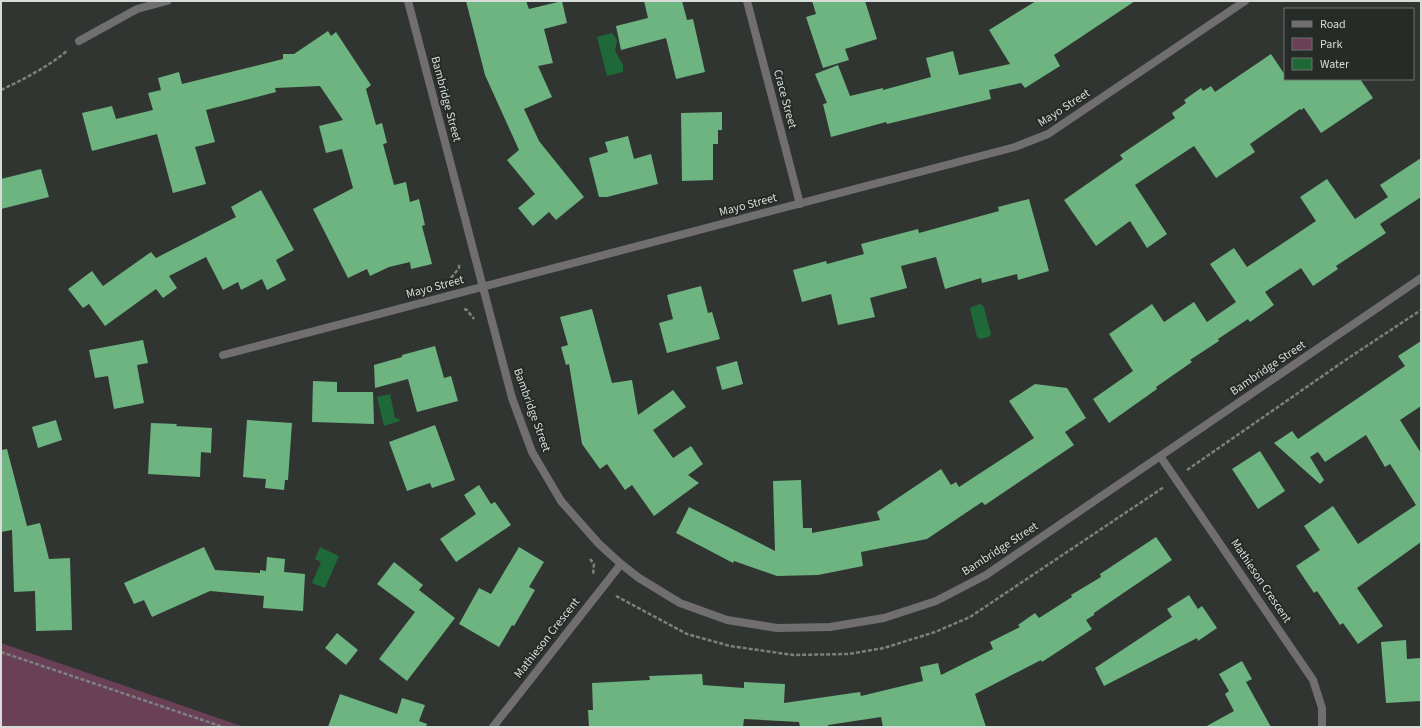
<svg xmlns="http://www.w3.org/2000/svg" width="1422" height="728" font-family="'Source Sans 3',sans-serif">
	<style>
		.green { fill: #6a4057 }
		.water { fill: #1f6939 }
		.building { fill: #6db480 }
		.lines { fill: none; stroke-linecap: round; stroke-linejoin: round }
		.path { stroke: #7c817d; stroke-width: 2.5; stroke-dasharray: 4 2; stroke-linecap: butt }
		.street { stroke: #716e70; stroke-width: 8 }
		.labels { text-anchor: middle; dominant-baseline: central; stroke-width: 4; stroke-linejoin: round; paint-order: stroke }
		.street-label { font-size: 12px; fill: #d8dcd9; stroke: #262b27 }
	</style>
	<rect width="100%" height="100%" fill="#303531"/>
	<path class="green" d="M1,643L244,727H1Z"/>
	<path class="water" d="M612,33L617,40L615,51L623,65V72L607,76L597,37Z
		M980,304L984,307L991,334L989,337L980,339L977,337L970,309L971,307Z
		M390,394L395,418L399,419L400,421L384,426L377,397Z
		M320,547L339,556L325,588L312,583L321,562L315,559Z"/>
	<path class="building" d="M466,1H526L529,9L562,1L567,23L544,29L553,63L538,66L552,97L524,109L539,141L584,197L556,220L549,212L533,226L518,208L535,194L507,160L519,150L485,75Z
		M644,1H682L687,20L693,19L705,72L676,79L666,38L621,50L616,26L648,18Z
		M812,1H865L877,39L845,49L849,60L823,68L806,17L816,14Z
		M1036,1H1135L1054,55L1060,66L1025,88L1021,83L989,90L991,99L887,124L886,122L831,137L823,104L827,103L815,74L838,65L850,96L883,88V90L931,77L926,58L953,51L959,75L1010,64L989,30Z
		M328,31L331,36L336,32L371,85L366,89L376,125L382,123L387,143L383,144L394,185L406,182L410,202L419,199L425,225L422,226L432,264L411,269L410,262L389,267L370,276L367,269L348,278L313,209L353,188L342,149L326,153L319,126L343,120L320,86L275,88L276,92L206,110L215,142L195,147L206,184L173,193L157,134L92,151L82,113L112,106L116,119L153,110L148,93L161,90L158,78L179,72L182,84L283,59V54H294Z
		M1271,54L1285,75V79H1360L1373,98L1321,133L1304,108L1301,110L1300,109L1250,144L1255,152L1216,178L1194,146L1135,185L1167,234L1147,248L1130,221L1096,246L1064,200L1123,159L1120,155L1175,118L1172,113L1186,103L1184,100L1201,88L1203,91L1211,86L1215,92Z
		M722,112V130H718V144H713V180L682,181L681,113Z
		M628,136L634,159L651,154L658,184L607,197H599L589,158L608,152L605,142Z
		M1421,158V197L1380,224L1386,233L1336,266L1338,269L1313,286L1301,268L1265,292L1274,305L1250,322L1248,319L1218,339L1219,341L1190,360L1192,362L1156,387L1157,389L1109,423L1093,399L1133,371L1109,334L1152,304L1164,322L1194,302L1207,322L1236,302L1210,264L1234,248L1247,267L1316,221L1300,197L1327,179L1355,219L1388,197L1380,185Z
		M41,169L49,197L1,209V179Z
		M261,190L294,250L276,260L286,280L267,290L262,279L241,290L238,282L223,290L206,257L169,276L177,288L163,298L156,289L105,326L89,304L83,308L68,289L92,271L103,286L151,252L156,258L236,217L231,207Z
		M1029,199L1049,271L1018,280L1017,274L982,283L981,278L945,289L936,257L901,266L907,288L870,298L875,317L838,325L831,294L802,302L793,270L826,261L827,264L864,254L861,244L918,229L919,233L999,211L998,207Z
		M701,286L708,313L712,312L720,339L667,353L659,323L673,319L667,295Z
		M592,309L612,383L632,380L638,415L673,390L686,407L653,430L673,458L691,446L703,464L688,475L699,483L654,516L632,485L625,490L607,464L600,469L582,444L569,364L566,365L561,347L568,345L560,317Z
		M143,340L148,363L137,365L144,403L114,409L108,376L95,378L89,350Z
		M1421,341V406L1400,420L1421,453V542L1357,588L1383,626L1358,644L1343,623L1340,625L1317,591L1314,593L1296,566L1320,550L1304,526L1333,506L1358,544L1416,505L1390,464L1385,467L1366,435L1325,462L1318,452L1310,457L1324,480L1320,484L1274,443L1292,431L1298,439L1405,366L1398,356Z
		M435,346L444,378L451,376L458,401L417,412L408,379L375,388L374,365L402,357V355Z
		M737,361L743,384L722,390L716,367Z
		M313,381L337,382V392H373L374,424L312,422Z
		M1035,384L1067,388L1086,418L1065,432L1074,445L985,505L982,502L927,539L861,552L863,566L818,575L777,576L734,561L733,563L676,533L689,507L775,551L773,481L801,480L803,528H812V533L880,520L877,512L941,469L951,485L956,482L959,487L1034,438L1009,401Z
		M56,420L62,440L38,448L32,427Z
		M247,420L292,423L288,480H285L284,490L265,488L266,479L243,477Z
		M151,423L177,424L176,426L212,428L211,453L201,452L200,477L148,474Z
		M435,425L455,480L432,488L430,483L407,491L389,442Z
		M7,449L27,526L40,523L49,559L70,558L72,630L36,631L35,591L14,592L12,530L1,532V450Z
		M1260,451L1285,491L1258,509L1232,469Z
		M479,485L491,504L495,502L511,525L456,562L440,539L476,514L464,495Z
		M1156,537L1172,560L1094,613V615L1086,620L1092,629L1042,662L1041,660L975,694L986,727H883L881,717L828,725V727H800L799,722L744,719L743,727H589L588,710H593L592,683L650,680L649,676L702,674L703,685L744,688V682L785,684L784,703L860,692L861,696L923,681L920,667L938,663L941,675L993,649L990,642L1020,627L1018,625L1035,613L1039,618L1072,597L1071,595L1101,577L1100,574Z
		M204,547L215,570L260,573V570L266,571L267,557L285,559L284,572L305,574L303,611L263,608L264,596L210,591L152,617L144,600L134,604L124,583Z
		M519,547L544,562L529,587L535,590L514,626L512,625L499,647L459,624L479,588L491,594Z
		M394,562L423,585L419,590L455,618L407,681L379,659L415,612L377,584Z
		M1189,595L1198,609L1202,606L1217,628L1198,641L1197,638L1104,686L1095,668L1172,617L1167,609Z
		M337,633L358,650L346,665L325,648Z
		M1406,640L1407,659L1421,658V701L1386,703L1381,642Z
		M1242,661L1252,679L1246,682L1271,727H1205L1234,711L1225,694L1229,691L1219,674Z
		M340,694L397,714L402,698L425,705L419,721L427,724L426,727H328Z"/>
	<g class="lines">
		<path class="path" d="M1,90C24,79 48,67 68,50
			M451,278L459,268V264
			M464,309L467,310L474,319
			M1187,470L1347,359L1421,310
			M590,559L594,564L593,575
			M616,596L687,634L730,646L793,655L849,654L884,648L935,632L970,617L1164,487
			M1,652L223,727"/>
		<path class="street" d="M408,1L512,398L532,452L561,501L599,544L621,564L639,578L680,603L727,620L777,628L830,627L884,618L936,601L986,575L1421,278
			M747,1L800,204
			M79,41L137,9L167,1
			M223,355L1015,147L1048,134L1245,1
			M1160,456L1313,680L1322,708V727
			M493,727L621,564"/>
	</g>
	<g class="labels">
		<g class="street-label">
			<text transform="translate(446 99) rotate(75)">Bambridge Street</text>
			<text transform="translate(785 99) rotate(75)">Crace Street</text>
			<text transform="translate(1064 108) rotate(-33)">Mayo Street</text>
			<text transform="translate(748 205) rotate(-15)">Mayo Street</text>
			<text transform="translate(435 287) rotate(-15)">Mayo Street</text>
			<text transform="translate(1268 368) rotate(-34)">Bambridge Street</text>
			<text transform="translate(532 410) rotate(70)">Bambridge Street</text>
			<text transform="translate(1000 549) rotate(-33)">Bambridge Street</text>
			<text transform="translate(1261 581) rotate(56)">Mathieson Crescent</text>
			<text transform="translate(547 638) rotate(-52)">Mathieson Crescent</text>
		</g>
	</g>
	<rect width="1422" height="728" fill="none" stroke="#d8dcd9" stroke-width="4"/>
	<rect x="1284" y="8" width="130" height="72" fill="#262b27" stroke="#6d726e"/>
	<rect x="1292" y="21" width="20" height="6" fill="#716e70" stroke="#6d726e"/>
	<text x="1320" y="28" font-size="12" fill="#d8dcd9">Road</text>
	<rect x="1292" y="38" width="20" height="12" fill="#6a4057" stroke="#6d726e"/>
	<text x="1320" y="48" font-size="12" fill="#d8dcd9">Park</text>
	<rect x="1292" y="58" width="20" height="12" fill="#1f6939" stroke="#6d726e"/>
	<text x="1320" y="68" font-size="12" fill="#d8dcd9">Water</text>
</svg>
